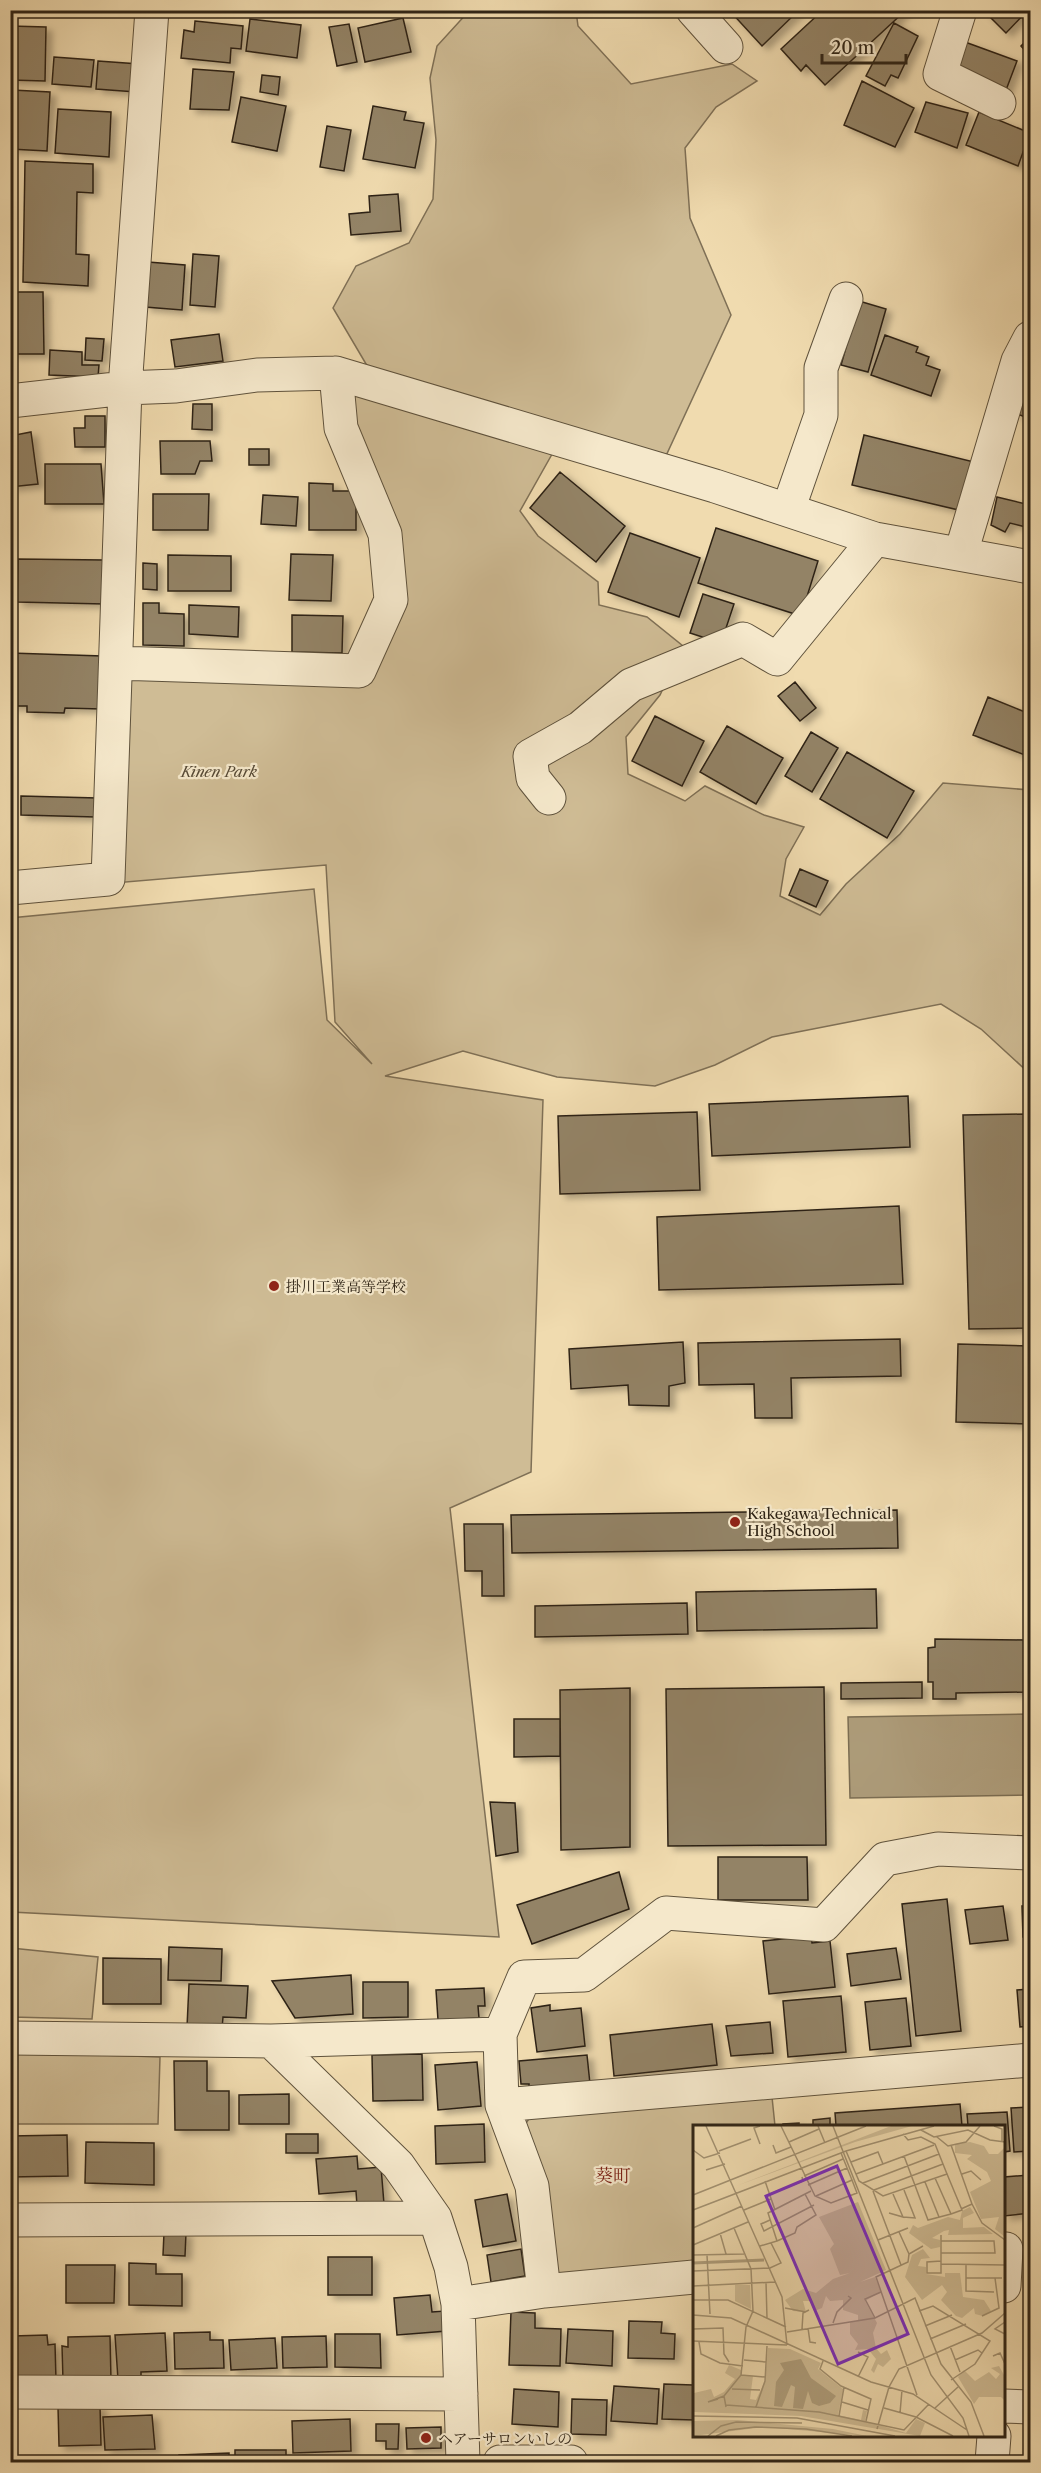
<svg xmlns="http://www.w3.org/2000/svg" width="1041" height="2473" font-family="'Libre Caslon Text','Noto Serif JP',serif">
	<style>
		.green { fill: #cfbc95; stroke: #7f7056; stroke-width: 1.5 }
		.water { fill: #ae9d7b; stroke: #7b6d53; stroke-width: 1.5 }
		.building { fill: #938366; stroke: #2f2416; stroke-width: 1.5; filter: url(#shadow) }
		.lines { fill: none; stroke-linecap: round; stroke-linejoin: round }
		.minor-casing { stroke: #5f523c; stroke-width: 35 }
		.minor { stroke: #f5e8cb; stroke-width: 33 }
		.poi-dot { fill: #8f2418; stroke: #f5e8cb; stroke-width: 2 }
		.labels { text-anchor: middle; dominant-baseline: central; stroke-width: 4.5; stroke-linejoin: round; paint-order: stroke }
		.park-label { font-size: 15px; font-style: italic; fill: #574a36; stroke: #f5e8cb }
		.poi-label { font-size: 15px; fill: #2f2416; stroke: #f5e8cb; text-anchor: start }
		.quarter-label { font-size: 18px; fill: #7a1f14; stroke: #f5e8cb }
		.inset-river { fill: none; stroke: #ae9d7b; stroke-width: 3 }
		.inset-road { fill: none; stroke: #a39272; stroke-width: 1.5 }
		.view { fill: #7b2cbf; fill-opacity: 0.15; stroke: #7b2cbf; stroke-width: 3 }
		.inset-edge { fill: none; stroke: #2f2416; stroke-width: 3 }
	</style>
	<defs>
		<filter id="shadow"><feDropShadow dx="6" dy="4" stdDeviation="3" flood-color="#0004"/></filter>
	</defs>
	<rect width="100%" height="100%" fill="#f0dbaf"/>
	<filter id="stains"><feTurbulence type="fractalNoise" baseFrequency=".00333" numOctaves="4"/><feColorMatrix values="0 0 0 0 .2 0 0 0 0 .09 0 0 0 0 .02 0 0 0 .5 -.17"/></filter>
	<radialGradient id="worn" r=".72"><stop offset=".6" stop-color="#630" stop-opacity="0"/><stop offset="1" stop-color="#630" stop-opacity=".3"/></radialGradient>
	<path class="green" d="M469,11H576L578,26L631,84L732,64L757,81L716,107L685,148L690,218L731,315L664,460L379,386L333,308L356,266L409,243L433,199L436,140L430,78L437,46Z
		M349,377L560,440L520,511L538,536L598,582L599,605L647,617L683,646L660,695L626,737L628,774L685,801L705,786L764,815L804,827L786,859L780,896L820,915L846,884L900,834L943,783L1030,790V1074L981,1029L941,1004L772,1037L715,1065L655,1086L557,1077L463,1051L385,1076L543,1100L531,1472L450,1508L499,1937L11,1912L10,918L314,889L327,1020L372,1064L335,1022L326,865L114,883L116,663L359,677L387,560L367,490Z
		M11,1948L98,1957L92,2019L11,2017Z
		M11,2052L160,2057L158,2124H11Z
		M772,2097L775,2126H694V2265L560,2277L550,2269L521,2131L530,2117Z"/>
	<path class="water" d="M1030,1714V1795L850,1798L848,1717Z"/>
	<path class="building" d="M729,10H799L762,46Z
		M823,10H906L825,85L806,65L801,71L781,49Z
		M983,10H1028L1006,33Z
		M403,18L411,52L365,62L358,28Z
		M250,19L301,25L297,58L246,51Z
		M195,21L243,26L241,49L231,48L230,63L181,58L184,30L194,32Z
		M894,23L918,36L898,78L891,75L885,86L866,76Z
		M349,24L357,62L337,66L329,27Z
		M10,26L46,27L45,81L10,80Z
		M1030,37V56L1021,46Z
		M965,42L1017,61L1003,98L951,79Z
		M54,57L94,60L91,87L52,84Z
		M98,61L139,64L136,92L96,89Z
		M193,69L234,72L229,110L190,109Z
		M262,75L280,77L278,95L260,92Z
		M862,81L914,108L895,147L844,125Z
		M12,90L50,92L47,151L10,149Z
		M241,97L286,106L277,151L232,142Z
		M926,102L968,113L957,148L915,132Z
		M373,106L406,112L404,120L424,123L415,168L363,159Z
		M58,109L111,112L109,157L55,153Z
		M979,112L1030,133L1018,166L966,145Z
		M327,126L351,130L344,171L320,167Z
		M25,161L93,164V193L77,192L76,254L89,255L88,286L23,282Z
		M398,194L401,231L351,235L349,214L370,212L369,196Z
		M193,254L219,256L215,307L190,305Z
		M148,262L185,265L182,310L145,307Z
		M10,292H43L44,354H10Z
		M859,301L886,309L868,372L841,365Z
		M219,334L223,361L175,367L171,340Z
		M885,335L918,347L916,352L929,357L926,365L940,370L931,396L871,375Z
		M86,338L104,339L102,361L85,360Z
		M50,350L82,352V365H99L98,377L49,375Z
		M1030,375V419L1015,413Z
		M193,404H212V430L192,429Z
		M85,416H105V447H75L74,428H85Z
		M31,432L38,484L10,487V436Z
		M864,435L974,462L963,511L852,485Z
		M160,441H210L212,461H200L195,474H161Z
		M249,449H269V465H249Z
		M45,464H101L104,504H45Z
		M560,472L625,526L596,562L530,508Z
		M309,483L333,484V491H356V530H309Z
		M153,494H209L208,530H153Z
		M263,495L298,497L296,526L261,524Z
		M997,497L1030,505L1026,527L1010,523L1005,532L991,525Z
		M716,528L818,561L801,616L698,583Z
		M630,533L700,558L679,617L608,592Z
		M291,554L333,555L331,601L289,600Z
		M168,555L231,556V591H168Z
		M18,559L104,560V604L17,602Z
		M143,563L157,564V590L143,589Z
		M703,594L734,604L721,643L690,633Z
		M143,603H159V613L184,614V646L143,645Z
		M189,605L239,607L238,637L189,634Z
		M292,615L343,616L342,653L292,652Z
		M10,653L102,656L101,709L65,708L64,713L27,712V706H10Z
		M795,682L816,708L800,721L778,696Z
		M988,697L1030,714V757L973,735Z
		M655,716L704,741L682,786L632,761Z
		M727,726L783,758L756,804L700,772Z
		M811,732L838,748L812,792L785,776Z
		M847,752L914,791L887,838L820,799Z
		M21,796L97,798L96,817L21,815Z
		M800,869L828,881L816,907L789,895Z
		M908,1096L910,1147L712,1156L709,1104Z
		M697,1112L700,1190L560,1194L558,1116Z
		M1028,1114L1030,1328L969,1329L963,1115Z
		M899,1206L903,1284L659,1290L657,1217Z
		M900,1339L901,1376L791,1378L792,1418H755L754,1384L699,1385L698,1343Z
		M683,1342L685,1383L669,1386V1406L629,1405L628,1385L571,1389L569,1349Z
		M958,1344L1030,1346V1424L956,1422Z
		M897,1510L898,1548L512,1553L511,1515Z
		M464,1524H503L504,1596H482V1571H465Z
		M876,1589L877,1628L697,1631L696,1592Z
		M687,1603L688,1634L535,1637V1606Z
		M935,1639L1030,1640V1692L956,1693V1699H933V1682H928V1648L935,1647Z
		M922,1682V1698L841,1699V1683Z
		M824,1687L826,1845L668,1846L666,1689Z
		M630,1688V1847L561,1850L560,1690Z
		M514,1719H560V1756L514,1757Z
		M490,1802L515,1803L518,1852L496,1856Z
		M718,1857H807L808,1900H718Z
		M619,1872L629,1909L532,1944L517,1905Z
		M947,1899L961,2031L916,2036L902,1904Z
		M1003,1906L1008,1940L970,1944L965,1910Z
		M1022,1906H1030V1937H1023Z
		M811,1936L812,1943L830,1941L835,1987L769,1994L763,1941Z
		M169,1947L222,1949L221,1981L168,1980Z
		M896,1948L901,1979L851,1986L847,1954Z
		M103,1958L161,1959V2004H103Z
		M351,1975L353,2014L295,2018L272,1981Z
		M363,1982H408V2017L363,2018Z
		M189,1984L248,1986L246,2018L223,2017L222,2029L187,2027Z
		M484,1988L485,2006H478L479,2018L438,2020L436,1990Z
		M1030,1989V2026L1020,2027L1017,1990Z
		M841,1996L846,2052L788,2057L783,2001Z
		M906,1998L911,2046L870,2050L865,2002Z
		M550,2005V2011L581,2008L585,2046L537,2052L531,2008Z
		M770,2022L773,2053L731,2056L726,2026Z
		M712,2024L717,2065L614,2076L610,2035Z
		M422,2054L423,2100L373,2101L372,2055Z
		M587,2055L590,2084L529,2090V2084H521L519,2061Z
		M174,2061H207V2091H229V2130H175Z
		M477,2062L481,2106L438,2110L435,2065Z
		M289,2094V2124H239V2095Z
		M960,2104L962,2126H836L835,2113Z
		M1030,2107V2151L1014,2152L1011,2108Z
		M1007,2112L1010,2151L1004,2152V2126H968L967,2114Z
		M830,2118V2126H813V2120Z
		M799,2123V2126H783V2124Z
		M484,2124L485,2162L436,2164L435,2126Z
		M286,2134H318V2153H286Z
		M67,2135L68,2176L10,2177V2136Z
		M86,2142L154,2143V2185L85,2183Z
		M357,2156L358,2169L381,2167L384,2204L357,2206L356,2191L319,2194L316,2159Z
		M1030,2175V2213L1004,2216V2177Z
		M507,2194L516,2241L483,2247L475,2200Z
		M164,2233H186L185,2256L163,2255Z
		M521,2249L525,2276L491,2282L487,2255Z
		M328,2257H372V2295H328Z
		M129,2263L156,2264V2274H182V2306L129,2305Z
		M66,2265H115L114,2303H66Z
		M430,2295L432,2312L445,2311L447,2331L397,2335L394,2298Z
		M1025,2303H1030V2319H1025Z
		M511,2312L535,2313V2328L561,2329L560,2366L509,2365Z
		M629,2321L662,2322L661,2333L675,2334L674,2359L628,2358Z
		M568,2329L613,2331L612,2366L566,2363Z
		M210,2332V2340H223L224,2368L175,2369L174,2333Z
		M165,2333L167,2371L141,2372V2379L118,2380L115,2335Z
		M335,2334H380L381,2368L335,2367Z
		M47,2335L48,2345L55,2344L56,2380L10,2382V2363H14L13,2336Z
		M110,2336L111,2380L63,2381L62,2346L68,2347V2337Z
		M326,2336L327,2367L283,2368L282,2337Z
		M275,2338L277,2368L231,2370L229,2340Z
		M664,2384L693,2385L694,2420L662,2419Z
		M614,2386L659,2389L657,2424L611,2421Z
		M514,2389L559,2392L558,2427L512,2424Z
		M572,2399L607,2400L606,2435L571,2434Z
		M100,2406L101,2445L59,2446L58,2407Z
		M152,2415L155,2449L105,2450L103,2417Z
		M350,2419L351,2451L293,2453L292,2421Z
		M376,2424H399L398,2449H386V2441H376Z
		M441,2427V2448L407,2449L406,2428Z
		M235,2450H286V2462H235Z
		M229,2453V2462H179V2455Z
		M174,2457V2462H126V2459Z
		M292,2460L315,2461V2462H292Z"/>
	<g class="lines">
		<defs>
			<path id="minor" d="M693,10L726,47
				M960,10L940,74L999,103
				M10,401L125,388L176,386L257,375L336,373L715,486L875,539L1030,567
				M788,510L821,415V368L846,299
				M961,553L1018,361L1030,338
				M116,663L359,671L391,600L385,534L341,428L336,373
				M549,798L533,778L530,756L580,728L631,685L743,639L777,659L875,539
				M10,888L108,879L125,388L152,10
				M10,2038L271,2041L398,2165L435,2218L451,2267L458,2304L463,2462
				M271,2041L500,2034
				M502,2105L1030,2060
				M10,2220L435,2218
				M1004,2286L1006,2249
				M544,2291L532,2186L502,2105L500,2034L524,1977L584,1975L666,1913L824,1925L885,1859L938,1849L1030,1853
				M458,2304L544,2291L694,2277
				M10,2392L461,2394
				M1004,2406L1030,2407
				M500,2462H571
				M992,2462L994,2436"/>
		</defs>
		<use href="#minor" class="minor-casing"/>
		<use href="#minor" class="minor"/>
	</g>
	<g class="poi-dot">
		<circle cx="274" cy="1286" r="6"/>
		<circle cx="735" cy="1522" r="6"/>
		<circle cx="426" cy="2438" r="6"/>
	</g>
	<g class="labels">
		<g class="park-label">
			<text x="219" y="771">Kinen Park</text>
		</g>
		<g class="poi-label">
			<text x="286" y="1286">掛川工業高等学校</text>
			<text x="747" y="1513">Kakegawa Technical<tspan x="747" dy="17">High School</tspan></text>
			<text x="438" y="2438">ヘアーサロンいしの</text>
		</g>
		<g class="quarter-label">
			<text x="613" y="2176">葵町</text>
		</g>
	</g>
	<g transform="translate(693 2125)">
		<rect width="312" height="312" fill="#f0dbaf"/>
		<path d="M198,1H219L162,17L43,61ZM277,17L291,21L296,29H305L312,22V112L302,104L306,92L288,94L277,67L298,56L294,47L274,34L279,30L262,28V19ZM165,77L193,145L167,157L182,152L188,167L172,176L184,198L180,208L183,223L188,229L194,225L198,234L190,242L185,239L181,248L178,245L183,234L175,224L162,225L165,219L157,209V197L165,196V190L150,185V175L137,176L133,171L129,183L121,186L117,176H110L113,187L100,186L92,175L110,164L123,168L140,154L157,148L147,150L137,124L141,119L126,92ZM277,82L281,88L270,93V103L291,102L300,109L255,110L256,105L251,106L239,113L247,115V122L238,124L216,108L220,100L225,103L255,92L267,95L269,86ZM230,124L237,133L228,134L225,141L233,142V149L252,152V148H267L270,172L291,175L298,186L290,191L282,189L281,183L269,193L263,191L248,175L254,167L249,160L229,175L212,152L219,130ZM42,160H57L58,184L42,176ZM75,223L97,224L128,238L125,244L150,264L145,290L168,295L170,285L174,286L172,296L213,308L223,294L232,298L227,311L108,291L1,287V268L18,264L21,272L31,267L42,254L32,248L36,240L48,245L49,250L60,251L57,274L63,275L72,256ZM306,241L311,250L312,276L308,272H286L281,279L265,252L271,245L282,256L296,247L303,254L307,249L298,243ZM45,295L140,304L174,311L71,302L0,311V296Z" fill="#cfbc95"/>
		<path d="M108,234L118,253L143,271L137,278L126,281L119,278L115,266L110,284L100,283L102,262L98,260L89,282L81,281L83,257L91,245L87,238Z" fill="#ae9d7b"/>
		<path class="inset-river" d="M0,138L71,135"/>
		<path class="inset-road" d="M13,1L89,172L94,220M88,1L122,71L138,78L164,68L159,55M125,1L132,18M140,1L238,250L270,293L276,311M301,1L309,4V17M228,5L241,12L275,5L297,15L312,17M244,12L255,21L273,17L287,1M96,17L126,4M67,19L61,3L67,1M80,20L83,28L98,22M258,20L279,79L268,84M0,25L11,33L27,28M26,26L58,14M153,26L166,56L190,71L254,49L242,19L228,12L215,15L210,9M211,31L235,95L258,89L242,53M158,37L185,27L190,39M13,45L32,39M163,49L241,20M254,49L269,85L258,89M269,49L278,46L288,55M111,51L150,34M72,56L82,85M232,57L246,92M170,58L246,29M115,60L154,43M181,65L250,39M180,66L208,140M77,69L110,56L109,52M0,70L173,1M123,71L159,55L148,28M279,79L289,98L312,115M0,85L153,26L241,1M51,85L78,74M196,88L210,92L200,69M210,92L222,93L211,65M77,95L68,99L71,106L121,80M0,103L49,81M206,107L216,129M27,108L33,129M248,110V148H234V137L248,136M185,115L215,103M84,116L102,108L104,102L123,90L112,69M248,116H301L302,128H248M0,120L55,97M67,121L84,116L75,88L118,66M0,130L51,129M14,130L17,189M248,139L312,140M273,140V166L301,167M0,146L77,143L88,138L78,118M312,146V171M273,153H309M73,157L74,193M0,161L82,157M0,175H35L93,202M92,183L113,187M226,186L240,181L297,216L282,239L258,255M0,190L38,193L178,257L220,269L274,305M289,191L306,183L302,153M182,193L172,174L188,167M312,197L302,204L312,209M140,198L144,187L158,173L155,171M232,201L259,190M115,203L117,217L123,218M0,204L30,203L31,229L36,237M109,204L110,188L116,185M94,207L182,193L222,173L248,239L278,277L291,311M237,214L273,199M0,216L94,220M6,217L8,229L27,238L50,241M257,221L267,247M165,227L175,232L165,252M300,231L307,228L312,239M51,235L73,237M262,235L285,225L289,228M130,236L127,244L148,261L178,274L173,296M48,250L72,252M39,264L67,265M224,270L183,152L215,137L216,129L230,121M25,274L15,277L31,271M149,277L175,285M33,280L126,287L211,305L236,279M33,282L31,271L48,250L53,202L60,186L58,144L41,103M63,282L72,256L74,221M191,283L223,292L260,311M242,283L265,262M207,288L209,265M0,291L104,293L202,311M146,291L151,262M184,304L196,262L206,244L289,208L312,188M15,311L28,301L43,297L109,298M23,311L36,305L62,302L113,304L159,311"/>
		<path class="view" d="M144,41L215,209L145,239L73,71Z"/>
		<rect width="312" height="312" class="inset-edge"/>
	</g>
	<rect width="1041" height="2473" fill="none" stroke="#f0dbaf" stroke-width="36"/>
	<rect x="12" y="12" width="1017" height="2449" fill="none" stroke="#2f2416" stroke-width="3"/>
	<rect x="18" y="18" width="1005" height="2437" fill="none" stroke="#2f2416" stroke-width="1.5"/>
	<path d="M822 54v9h84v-9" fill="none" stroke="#2f2416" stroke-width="3"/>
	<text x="831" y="54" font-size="18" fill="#2f2416" stroke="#f5e8cb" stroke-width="4.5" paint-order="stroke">20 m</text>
	<rect width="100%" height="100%" filter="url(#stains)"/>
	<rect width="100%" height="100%" fill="url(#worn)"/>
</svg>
